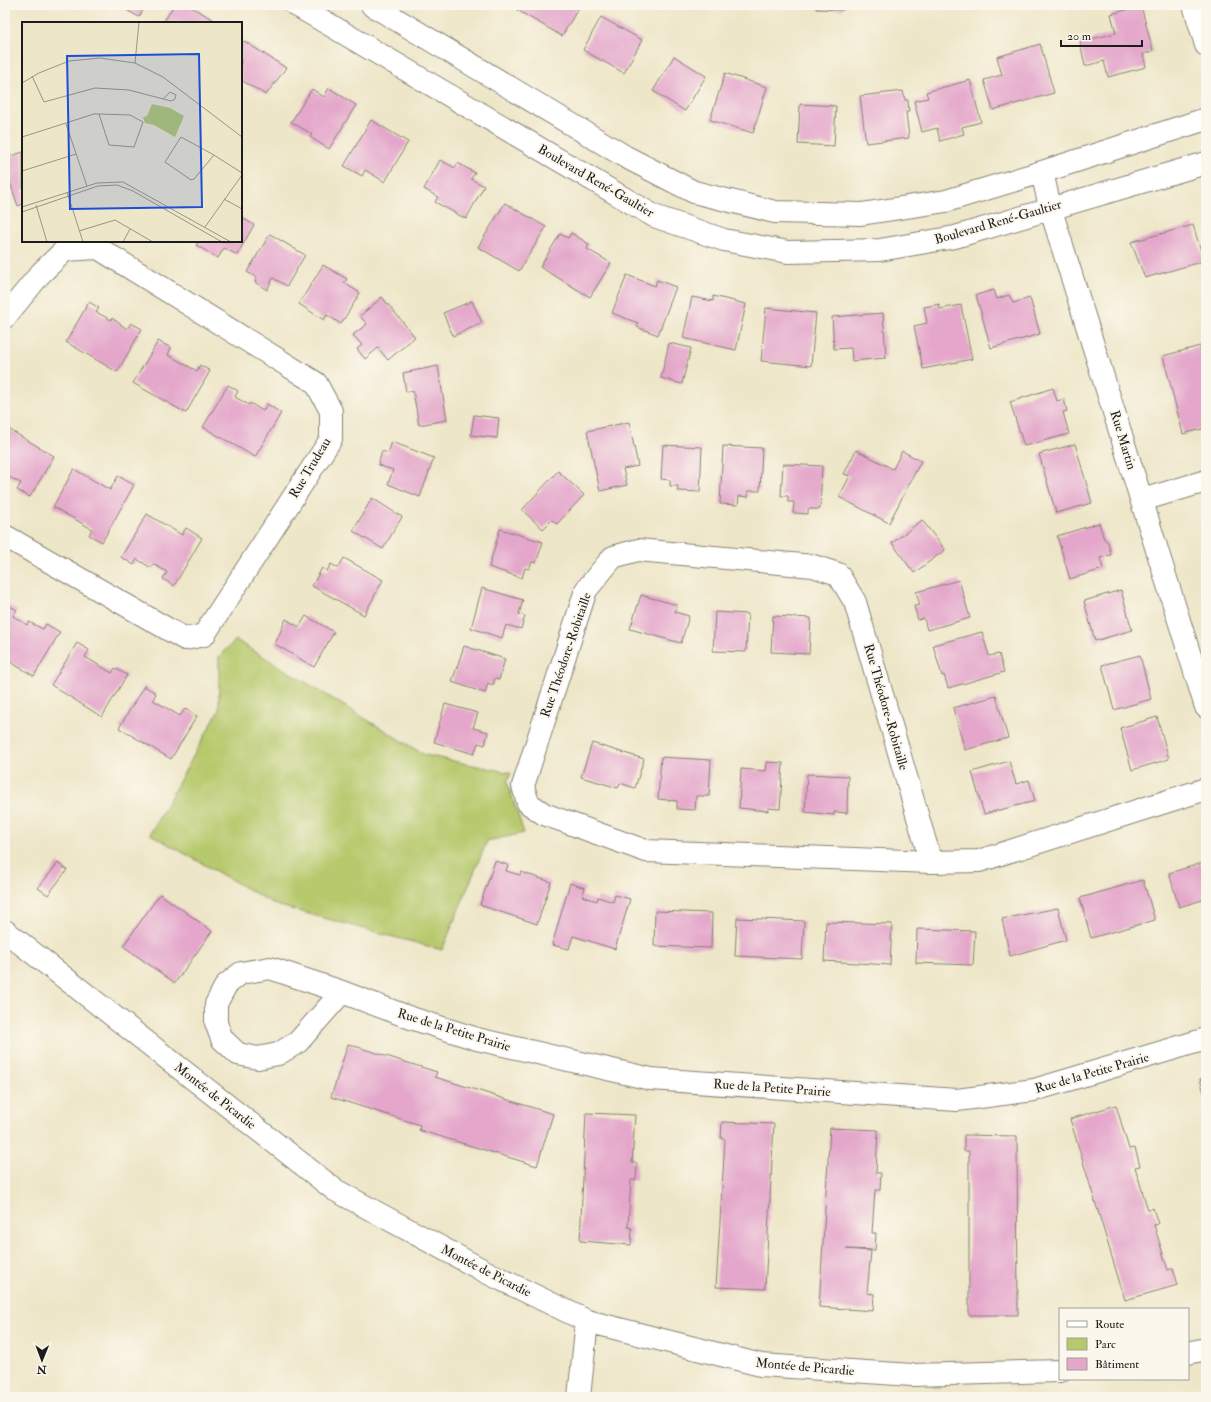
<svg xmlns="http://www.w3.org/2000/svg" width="1211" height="1402" font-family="'IM FELL Double Pica',serif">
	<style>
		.green { fill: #b7c96d; stroke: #6a7244 }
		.building { fill: #e4a7cb }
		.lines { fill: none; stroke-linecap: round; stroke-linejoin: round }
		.minor-casing { stroke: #858172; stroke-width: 24 }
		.minor { stroke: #fff; stroke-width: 22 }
		.labels { text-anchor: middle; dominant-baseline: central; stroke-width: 4; stroke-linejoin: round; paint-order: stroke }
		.street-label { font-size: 13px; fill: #1c1c1c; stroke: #fbf7ec }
		.inset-road { fill: none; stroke: #9a9583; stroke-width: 1 }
		.view { fill: #1d4ed8; fill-opacity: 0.15; stroke: #1d4ed8; stroke-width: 2 }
		.inset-edge { fill: none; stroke: #1c1c1c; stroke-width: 2 }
	</style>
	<rect width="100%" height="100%" fill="#fbf7ec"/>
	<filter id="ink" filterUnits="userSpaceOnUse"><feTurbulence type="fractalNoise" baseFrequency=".025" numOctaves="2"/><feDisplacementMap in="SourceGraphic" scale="8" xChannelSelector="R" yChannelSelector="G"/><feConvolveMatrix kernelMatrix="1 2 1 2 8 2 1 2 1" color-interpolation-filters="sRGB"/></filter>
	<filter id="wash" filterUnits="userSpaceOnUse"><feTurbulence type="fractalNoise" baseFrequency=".012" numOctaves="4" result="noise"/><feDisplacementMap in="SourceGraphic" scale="16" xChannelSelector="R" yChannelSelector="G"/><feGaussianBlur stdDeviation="0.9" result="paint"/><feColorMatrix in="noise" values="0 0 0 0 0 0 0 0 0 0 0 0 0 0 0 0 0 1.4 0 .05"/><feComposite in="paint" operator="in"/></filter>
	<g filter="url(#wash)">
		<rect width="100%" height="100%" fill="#eee6c8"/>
		<path class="green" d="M236,640L425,755L511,773L507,782L524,833L487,841L442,950L276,905L150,834L219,710V656Z"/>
		<g id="blocks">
			<path class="building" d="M118,5H146L139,17Z
				M174,5H188L219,23H163Z
				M520,5H580L562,36L517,10Z
				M816,5H843V10L816,9Z
				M1141,6L1153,51L1143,54L1146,67L1108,77L1104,61L1085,66L1080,42L1116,33L1111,14Z
				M601,17L642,40L624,73L583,50Z
				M244,41L286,68L266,95L241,80V45Z
				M1040,44L1054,93L993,110L984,80L1002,75L997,57Z
				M674,56L706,76L685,111L653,91Z
				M725,73L767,87L753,133L710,120Z
				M970,80L981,122L962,127L964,134L940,141L937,128L922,132L914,101L928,98L926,92Z
				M329,88L356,105L329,149L310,137L312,134L291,122L312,89L324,97Z
				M903,91L905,100H908L909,112H906L909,138L866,143L860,96Z
				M800,104L836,106L834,146L798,144Z
				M371,120L408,142L385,182L365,170L362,176L344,166Z
				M23,152V204L18,206L5,167V158Z
				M440,160L455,168L458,163L475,173L471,179L484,186L466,219L435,202L438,197L424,189Z
				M505,203L546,227L519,271L478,247Z
				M241,217L254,225L237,255L224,248L218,258L196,245L199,241H241Z
				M1193,225L1204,261L1145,278L1131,242Z
				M571,233L589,244L587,249L611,263L590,297L540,267L560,234L568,238Z
				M270,234L305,255L287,286L273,278L267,290L255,282L257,278L247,272Z
				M323,265L347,279L344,283L360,293L341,324L327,315L324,320L299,304Z
				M627,275L655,286L657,280L676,287L658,335L637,327L638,323L612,313Z
				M994,290L997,299L1009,295L1013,303L1030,298L1040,334L991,348L976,295Z
				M713,296L746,304L736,350L683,338L692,297L713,301Z
				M382,297L415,337L388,360L378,348L365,359L357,349L362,345L353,335L367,324L360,316Z
				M472,301L482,323L453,336L443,313Z
				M89,302L99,308L96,312L111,320L112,318L127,329L131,323L142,329L117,372L66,342Z
				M939,304L940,309L961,305L972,359L923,369L914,326L927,323L924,307Z
				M766,308L816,313L811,366L761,361Z
				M883,313L886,358L852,361L851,348L834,349L832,317Z
				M158,341L171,348L168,355L197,371L200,365L210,371L186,413L133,383Z
				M669,343L691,348L682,384L661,378Z
				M1200,346L1206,368V428L1183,434L1163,356Z
				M438,366L447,420L419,425L413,391L406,392L403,373Z
				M228,385L238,391L235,397L249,405L250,403L263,411L267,404L281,413L255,457L203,427Z
				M1053,388L1057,401L1064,399L1067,411L1063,412L1069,434L1024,446L1010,402Z
				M474,415L499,418L497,438L471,435Z
				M629,422L638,466L623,469L627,485L600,491L587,431Z
				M5,427L54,456L30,497L17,490L21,483L7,476L5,480Z
				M392,442L434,458L420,497L388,484L393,470L378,465L382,451L388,453Z
				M1075,444L1092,503L1056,513L1039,454Z
				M663,445L702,447L700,492L677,491L678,486H670V480L661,479Z
				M723,446L762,448L760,491H748V497L739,496L738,505L720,504Z
				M856,450L893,469L902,451L921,461L889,523L839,497L850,476L844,474Z
				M783,464L822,466L820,509H808V514L793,513L794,502H788V496H781Z
				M74,469L110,490L118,476L134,485L102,542L89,535L92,529L53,507Z
				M558,471L584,495L557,524L552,520L543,529L522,510Z
				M372,498L402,517L383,549L353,531Z
				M147,514L182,535L186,528L202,538L174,586L163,579L167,572L153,564L151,568L137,559L134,565L121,557Z
				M922,520L945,550L914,573L892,543Z
				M1099,523L1104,539L1108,542L1111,555L1100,558L1103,569L1070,579L1057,536Z
				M500,529L543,542L536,563L532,562L529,569L525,568L522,578L489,567Z
				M344,558L383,580L364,615L312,586L322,568L327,571L331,564L338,568Z
				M959,580L970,618L927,630L924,618L918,620L914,606L920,605L916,592Z
				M482,588L523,600L519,614L525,616L521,629L506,625L502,638L471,628Z
				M1121,590L1132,630L1095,641L1084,601Z
				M641,595L677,605L675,612L689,616L681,643L630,629Z
				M6,604L17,610L13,616L27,625L29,622L43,629L46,624L60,632L34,676L5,659Z
				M715,612L748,614L746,652L713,651Z
				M306,616L334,632L314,667L275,644L286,619L299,627Z
				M773,616L811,618L809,654L771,652Z
				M982,632L989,656L999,654L1004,672L948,688L944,675L942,676L933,645Z
				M77,643L89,650L85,657L112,673L115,668L127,675L102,717L51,685Z
				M464,646L505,659L499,680L495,678L493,685L488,683L485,693L452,682Z
				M1140,655L1151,699L1114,710L1102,665Z
				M144,686L156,693L153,700L180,716L185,709L197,716L171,759L119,728Z
				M996,696L1008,738L965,750L953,708Z
				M445,704L478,713L473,728L488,732L485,745L478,743L474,754L434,742Z
				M1157,717L1169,759L1132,770L1120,728Z
				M592,743L644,759L635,788L620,783L618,788L581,777Z
				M661,757L711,760L709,796H696L695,810L677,809V801L658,799Z
				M1009,761L1016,784L1029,780L1035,801L984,814L972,772Z
				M767,762L783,763L780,809L768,808V811L739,808L741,769L766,771Z
				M807,774L848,776L847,813L834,812V815L805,812Z
				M495,861L508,865L506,871L520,875L521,872L551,882L537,924L480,905Z
				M1206,862V899L1179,907L1169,873Z
				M58,863L67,870L48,895L38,888Z
				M1143,880L1155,920L1091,938L1080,898Z
				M570,883L585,888L582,896L597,901L598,897L613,902L615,895L630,899L615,949L573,936L569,949L552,945Z
				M160,894L212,931L175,983L123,946Z
				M1058,908L1066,940L1010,956L1002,919Z
				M655,911L712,913L711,948L654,946Z
				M737,918L804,921L802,959L735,956Z
				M826,922L892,924L890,965L824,961Z
				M917,929L975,931L973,965L916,963Z
				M348,1044L437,1072L435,1077L553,1114L537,1166L419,1130L420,1125L331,1097Z
				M1206,1077V1092L1204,1093L1200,1079Z
				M1116,1105L1129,1149L1135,1148L1140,1166L1135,1167L1148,1210L1153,1208L1158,1224L1154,1225L1168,1270L1173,1268L1178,1285L1125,1300L1070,1119Z
				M586,1113L635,1115L632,1163H637L636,1180H631L628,1227L632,1228L631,1245L580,1241Z
				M722,1122L774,1124L765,1289L716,1287L725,1139H721Z
				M830,1128L878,1130L876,1173H881L880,1190H875L872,1233H876L875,1250L846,1249L871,1251L867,1293L874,1294L873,1311L819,1307Z
				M964,1135L1017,1136L1018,1315H969V1151H964Z"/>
		</g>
	</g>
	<g filter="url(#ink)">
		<use href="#blocks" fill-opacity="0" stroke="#858172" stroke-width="1"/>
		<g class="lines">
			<defs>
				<path id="minor" d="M296,5L654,216L724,240L788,252L880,250L955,237L1206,163
					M372,5L626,157L694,192L775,212L861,214L946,201L1042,172L1206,119
					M1194,5L1206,45
					M1042,172L1050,207L1206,707
					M5,317L41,273L65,250L98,248L316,383L331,411V439L204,635L185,639L5,536
					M1142,500L1206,481
					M931,862L855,602L838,574L813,566L638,550L613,557L586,590L523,786L528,803L544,814L646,851L931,862L979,861L1206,789
					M5,931L335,1190L488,1273L587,1321L761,1365L912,1375L1060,1371
					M342,992L298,1042L278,1054L258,1058L238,1054L222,1039L216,1023V1004L226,985L241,973L270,968L342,992L411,1018L477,1039L651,1079L957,1100L1034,1090L1206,1039
					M1188,1353L1206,1349
					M579,1397L587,1321"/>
			</defs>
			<use href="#minor" class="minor-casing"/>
			<use href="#minor" class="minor"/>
		</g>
	</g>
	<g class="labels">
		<g class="street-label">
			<text transform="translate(596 181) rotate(30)">Boulevard René-Gaultier</text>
			<text transform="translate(998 222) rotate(-16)">Boulevard René-Gaultier</text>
			<text transform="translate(1123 440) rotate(73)">Rue Martin</text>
			<text transform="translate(310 468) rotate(-59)">Rue Trudeau</text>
			<text transform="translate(566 655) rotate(-71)">Rue Théodore-Robitaille</text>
			<text transform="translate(886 707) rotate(74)">Rue Théodore-Robitaille</text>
			<text transform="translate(454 1030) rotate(17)">Rue de la Petite Prairie</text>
			<text transform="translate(1092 1073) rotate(-16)">Rue de la Petite Prairie</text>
			<text transform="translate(772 1088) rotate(4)">Rue de la Petite Prairie</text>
			<text transform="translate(215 1096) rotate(38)">Montée de Picardie</text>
			<text transform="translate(486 1271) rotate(27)">Montée de Picardie</text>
			<text transform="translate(805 1367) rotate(5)">Montée de Picardie</text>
		</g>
	</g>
	<g transform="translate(22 22)">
		<rect width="220" height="220" fill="#eee6c8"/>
		<path d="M130,82L148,86L162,94L153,115L132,103L123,101L121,95L125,94Z" fill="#b7c96d"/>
		<path class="inset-road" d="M113,41L117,0M10,54L22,80L73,66L107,68L149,79L153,77L154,73L148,70L141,77M0,61L17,51L47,39L78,36L113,41L141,55L220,115M44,102L65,164M0,115L72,92H77L108,93L121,100L112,125L87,123L77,92M192,133L172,157L169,158L143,140L159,115L192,133L220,151M0,149L54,132M45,170L61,220M202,177L220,187M14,183L25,220M0,185L75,161L101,160L209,220M0,190L76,164L95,163L111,169L200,220M183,205L220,153M57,209L93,198L131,220M101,220L108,207"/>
		<path class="view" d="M177,32L180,185L48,187L45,34Z"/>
		<rect width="220" height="220" class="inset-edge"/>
	</g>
	<rect width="1211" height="1402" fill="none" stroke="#fbf7ec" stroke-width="20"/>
	<rect x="1059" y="1308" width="130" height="72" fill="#fbf7ec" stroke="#a29f99"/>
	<rect x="1067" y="1321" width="20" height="6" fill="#ffffff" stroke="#a29f99"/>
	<text x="1095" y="1328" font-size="12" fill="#1c1c1c">Route</text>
	<rect x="1067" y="1338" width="20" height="12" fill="#b7c96d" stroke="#a29f99"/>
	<text x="1095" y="1348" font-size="12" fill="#1c1c1c">Parc</text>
	<rect x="1067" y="1358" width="20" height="12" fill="#e4a7cb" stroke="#a29f99"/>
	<text x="1095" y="1368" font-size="12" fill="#1c1c1c">Bâtiment</text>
	<g transform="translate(42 1360) rotate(181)" stroke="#fbf7ec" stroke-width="3" paint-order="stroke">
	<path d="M0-3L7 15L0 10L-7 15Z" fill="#1c1c1c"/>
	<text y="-6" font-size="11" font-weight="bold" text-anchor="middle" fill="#1c1c1c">N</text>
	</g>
	<path d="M1061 40v6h81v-6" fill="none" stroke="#1c1c1c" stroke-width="2"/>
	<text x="1067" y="40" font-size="12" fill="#1c1c1c" stroke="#fbf7ec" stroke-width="3" paint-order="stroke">20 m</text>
</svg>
